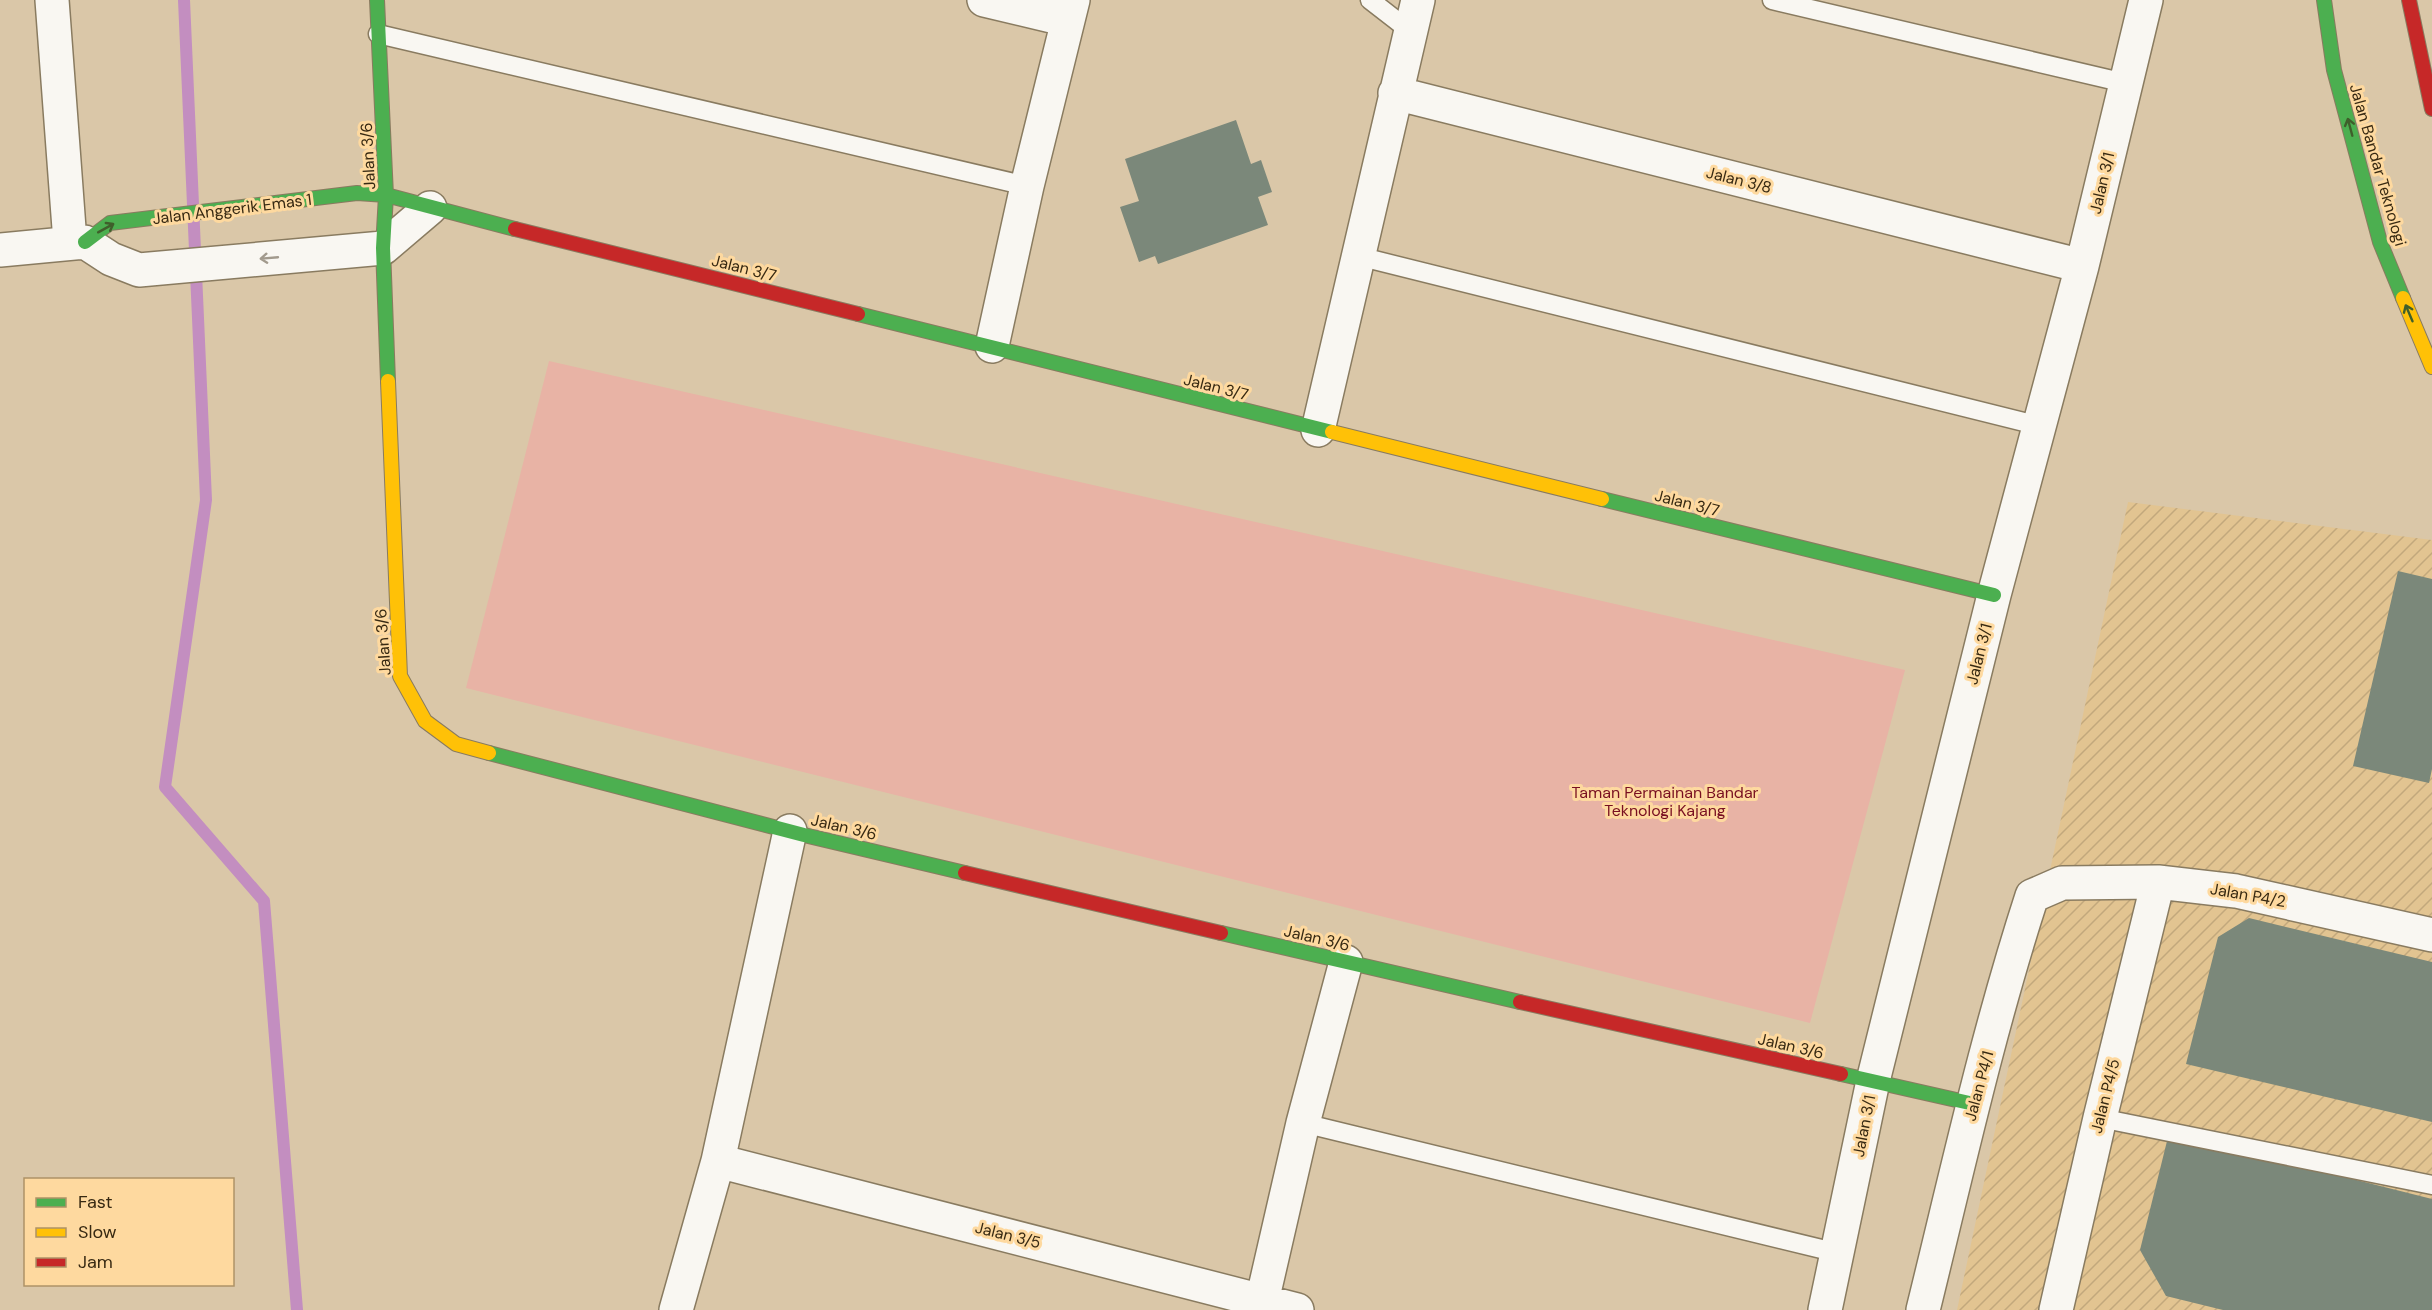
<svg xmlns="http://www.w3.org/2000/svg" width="2432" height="1310" font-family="'DM Sans',sans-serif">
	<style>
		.industrial { fill: url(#industrial-furrows) }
		.park { fill: #e8b3a5 }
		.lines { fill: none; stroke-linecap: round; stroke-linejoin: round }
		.stream { stroke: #c38ec0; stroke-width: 12 }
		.building { fill: #7b887a }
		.lane-casing { stroke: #897b60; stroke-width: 21 }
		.street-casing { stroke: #897b60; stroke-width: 36 }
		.fast-casing { stroke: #897b60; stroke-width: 16 }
		.slow-casing { stroke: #897b60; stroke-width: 16 }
		.jam-casing { stroke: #897b60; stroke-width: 16 }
		.lane { stroke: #f9f7f2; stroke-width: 18 }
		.street { stroke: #f9f7f2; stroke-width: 33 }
		.fast { stroke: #4caf50; stroke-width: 14 }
		.slow { stroke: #ffc107; stroke-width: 14 }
		.jam { stroke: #c62828; stroke-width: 14 }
		.oneway { stroke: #3f5f2b }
		.oneway2 { stroke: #a29a8d }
		.labels { text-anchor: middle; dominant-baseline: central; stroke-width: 6; stroke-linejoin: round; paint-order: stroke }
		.street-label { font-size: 16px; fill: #372912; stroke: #fed99f }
		.park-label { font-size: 16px; fill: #780f21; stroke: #fed99f }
	</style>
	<defs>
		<pattern id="industrial-furrows" width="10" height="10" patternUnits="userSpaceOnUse" patternTransform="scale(1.5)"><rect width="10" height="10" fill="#e2c491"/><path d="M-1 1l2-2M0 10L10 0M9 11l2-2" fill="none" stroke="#c2a87c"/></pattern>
	</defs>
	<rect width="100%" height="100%" fill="#dac7a8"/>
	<path class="industrial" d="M2128,502L2432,540V1310H1957Z"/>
	<path class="park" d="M549,361L1905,670L1810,1023L466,688Z"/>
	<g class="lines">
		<path class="stream" d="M184,0L206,500L165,787L264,901L297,1310"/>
	</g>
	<path class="building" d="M1236,120L1251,164L1261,160L1272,192L1258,197L1268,225L1158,264L1155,256L1139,262L1120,207L1139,201L1125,159Z
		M2398,571L2432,579V769L2429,783L2353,766Z
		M2249,918L2432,962V1122L2186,1064L2218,937Z
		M2169,1133L2432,1199V1310H2223L2166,1296L2140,1250Z"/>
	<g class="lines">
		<defs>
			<path id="lane" d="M1370,0L1410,31
				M1772,0L2125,83
				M378,34L1027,186
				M1358,256L2040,426
				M2100,1118L2432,1185
				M1303,1123L1838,1253"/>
			<path id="street" d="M52,0L70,242
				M984,0L1068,20
				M1395,93L2082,266
				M0,250L85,242L111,259L139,270L383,248L430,208
				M992,346L1027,186L1073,0
				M1318,430L1418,0
				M718,1161L1297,1310
				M676,1310L718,1161L790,831
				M1260,1310L1303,1123L1346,962
				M1825,1310L1873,1081L1994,595L2082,266L2146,0
				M1923,1310C1957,1172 1988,1031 2032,896L2062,883L2158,882L2236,891L2432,935
				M2056,1310L2100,1118L2158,882"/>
			<path id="fast" d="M377,0L386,195L383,248L388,381
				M2324,0L2334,70L2380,242L2403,298
				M85,242L110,223L357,193L386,195L515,229
				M858,314L1332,432
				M1602,499L1994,595
				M489,753L804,835L965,873
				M1221,933L1520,1002
				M1841,1074L1974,1104"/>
			<path id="slow" d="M2403,298L2432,367
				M388,381L400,676L425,721L456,744L489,753
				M1332,432L1602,499"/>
			<path id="jam" d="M2409,0L2432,109
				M515,229L858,314
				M965,873L1221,933
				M1520,1002L1841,1074"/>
		</defs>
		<use href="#lane" class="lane-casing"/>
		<use href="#street" class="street-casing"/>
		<use href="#fast" class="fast-casing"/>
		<use href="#slow" class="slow-casing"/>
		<use href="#jam" class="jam-casing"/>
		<use href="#lane" class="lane"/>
		<use href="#street" class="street"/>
		<use href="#fast" class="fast"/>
		<use href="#slow" class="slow"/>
		<use href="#jam" class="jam"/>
	</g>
	<defs><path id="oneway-shaft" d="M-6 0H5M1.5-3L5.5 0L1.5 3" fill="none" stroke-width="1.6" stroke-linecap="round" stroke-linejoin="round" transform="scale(1.5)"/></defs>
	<g class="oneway">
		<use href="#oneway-shaft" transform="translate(2350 127) rotate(-105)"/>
		<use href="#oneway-shaft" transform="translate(106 228) rotate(-29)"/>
		<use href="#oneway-shaft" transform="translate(2409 313) rotate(-113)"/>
	</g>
	<use class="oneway2" href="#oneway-shaft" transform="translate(269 258) rotate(175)"/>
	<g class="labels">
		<g class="street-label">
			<text transform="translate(368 156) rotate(-93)">Jalan 3/6</text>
			<text transform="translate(2378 165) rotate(74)">Jalan Bandar Teknologi</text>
			<text transform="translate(1739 180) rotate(14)">Jalan 3/8</text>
			<text transform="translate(2102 183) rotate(-77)">Jalan 3/1</text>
			<text transform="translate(232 209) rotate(-7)">Jalan Anggerik Emas 1</text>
			<text transform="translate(744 268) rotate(14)">Jalan 3/7</text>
			<text transform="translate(1216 387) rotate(14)">Jalan 3/7</text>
			<text transform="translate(1687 503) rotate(14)">Jalan 3/7</text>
			<text transform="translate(383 642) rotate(-94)">Jalan 3/6</text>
			<text transform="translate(1979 654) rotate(-76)">Jalan 3/1</text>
			<text transform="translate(844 827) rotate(13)">Jalan 3/6</text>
			<text transform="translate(2248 895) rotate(10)">Jalan P4/2</text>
			<text transform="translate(1317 938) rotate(13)">Jalan 3/6</text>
			<text transform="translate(1791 1046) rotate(13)">Jalan 3/6</text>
			<text transform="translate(1979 1086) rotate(-75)">Jalan P4/1</text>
			<text transform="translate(2105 1096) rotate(-76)">Jalan P4/5</text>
			<text transform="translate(1864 1126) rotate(-79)">Jalan 3/1</text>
			<text transform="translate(1008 1235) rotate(14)">Jalan 3/5</text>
		</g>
		<g class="park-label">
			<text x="1665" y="792">Taman Permainan Bandar<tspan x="1665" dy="18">Teknologi Kajang</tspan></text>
		</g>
	</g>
	<rect x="24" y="1178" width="210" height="108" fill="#fed99f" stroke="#ae9367" stroke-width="1.5"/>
	<rect x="36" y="1198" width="30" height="9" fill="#4caf50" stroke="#ae9367" stroke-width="1.5"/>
	<text x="78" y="1208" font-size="18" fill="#372912">Fast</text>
	<rect x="36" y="1228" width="30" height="9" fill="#ffc107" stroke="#ae9367" stroke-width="1.5"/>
	<text x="78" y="1238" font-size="18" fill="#372912">Slow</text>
	<rect x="36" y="1258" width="30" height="9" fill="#c62828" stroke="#ae9367" stroke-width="1.5"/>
	<text x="78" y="1268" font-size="18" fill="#372912">Jam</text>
</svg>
